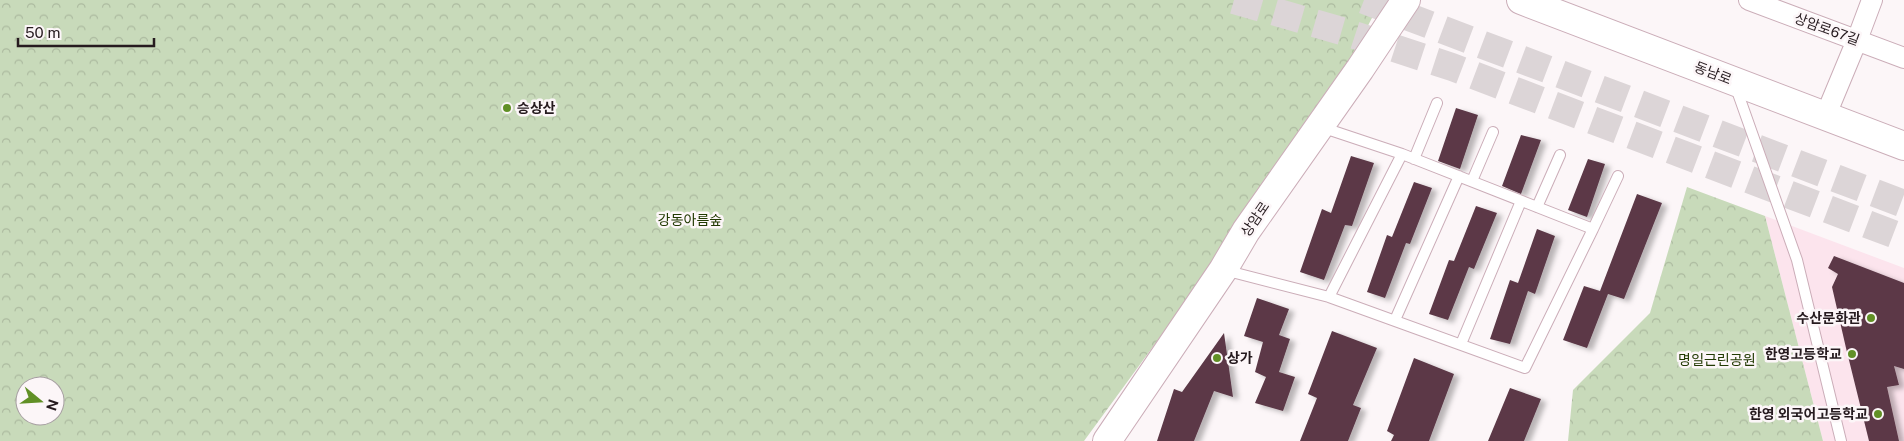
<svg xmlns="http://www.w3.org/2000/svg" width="1904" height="441" font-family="'Public Sans','Noto Sans KR',sans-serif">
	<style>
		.built { fill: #fce4ed }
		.park { fill: url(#park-crowns); fill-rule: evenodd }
		.building { fill: #5b3947; filter: url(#shadow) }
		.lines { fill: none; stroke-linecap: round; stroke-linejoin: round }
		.motorway-tunnel { stroke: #dcd5d7; stroke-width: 28; stroke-dasharray: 28 14; stroke-linecap: butt }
		.service-casing { stroke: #cbadb8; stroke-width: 12 }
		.minor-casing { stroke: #cbadb8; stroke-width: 22 }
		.secondary-casing { stroke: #cbadb8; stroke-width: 30 }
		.service { stroke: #fff; stroke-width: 10 }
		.minor { stroke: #fff; stroke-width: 20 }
		.secondary { stroke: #fff; stroke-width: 28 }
		.poi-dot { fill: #619026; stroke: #fcf6f8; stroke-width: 2 }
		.labels { text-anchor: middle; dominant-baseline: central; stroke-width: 5; stroke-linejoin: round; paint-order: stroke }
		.street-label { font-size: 14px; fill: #261b1f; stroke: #fcf6f8 }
		.poi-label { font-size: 14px; font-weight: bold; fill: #261b1f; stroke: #fcf6f8; text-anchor: end }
		.park-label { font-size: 14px; fill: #223a03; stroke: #fcf6f8 }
	</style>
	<defs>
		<pattern id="park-crowns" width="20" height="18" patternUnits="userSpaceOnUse" patternTransform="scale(1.25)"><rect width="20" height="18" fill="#c8daba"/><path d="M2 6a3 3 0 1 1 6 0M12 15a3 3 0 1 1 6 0" fill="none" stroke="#acba9f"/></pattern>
		<filter id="shadow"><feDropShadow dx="5.5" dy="3" stdDeviation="2.5" flood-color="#0004"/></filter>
	</defs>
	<rect width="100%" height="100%" fill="#fcf6f8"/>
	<path class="built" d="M1765,216L1904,268V441H1823Z"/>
	<path class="park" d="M0,0H1381L1348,65L1239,229L1084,441H0ZM25,386H55V416H25Z
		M1687,187L1765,216L1823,441H1568L1573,390L1650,313Z"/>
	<path class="building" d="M1456,108L1478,115L1460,169L1438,161Z
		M1521,135L1541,140L1521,194L1502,186Z
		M1351,156L1374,163L1352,226L1345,225L1324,280L1300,272L1322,209L1331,213Z
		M1588,159L1605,164L1587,217L1568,210Z
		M1414,182L1432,188L1410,244L1406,243L1385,298L1367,292L1387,235L1392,237Z
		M1637,194L1662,203L1624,299L1608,294L1587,348L1563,340L1584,286L1600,291Z
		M1476,206L1497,213L1474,269L1469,267L1448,320L1429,314L1449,260L1454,261Z
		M1537,229L1555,236L1535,294L1528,291L1510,344L1490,339L1510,280L1518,283Z
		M1834,256L1904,283V369L1894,366L1899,385L1887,387L1899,441H1869L1846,348L1832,287L1838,274L1828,268Z
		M1257,298L1289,309L1279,335L1290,339L1279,372L1295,377L1283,411L1255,403L1266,377L1255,372L1263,342L1244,336Z
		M1332,331L1377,348L1353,405L1361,408L1348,441H1300L1317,398L1308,394Z
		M1224,333L1233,397L1214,391L1194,441H1157L1174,389L1182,392Z
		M1414,358L1454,374L1429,441H1391L1394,435L1387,431Z
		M1510,388L1541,399L1524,441H1488Z"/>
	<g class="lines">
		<path class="motorway-tunnel" d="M1234,0L1345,32L1452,67L1904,238
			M1364,0L1904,204"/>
		<defs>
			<path id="service" d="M1735,85L1797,260L1841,441
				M1324,128L1402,154
				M1414,159L1437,103
				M1472,181L1493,132
				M1537,207L1560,155
				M1593,229L1618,176
				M1224,270L1329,297L1525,368L1593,229L1402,154L1329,297
				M1395,320L1459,176
				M1461,344L1521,201"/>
			<path id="minor" d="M1749,0L1904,58
				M1825,117L1857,40L1872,0"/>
			<path id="secondary" d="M1521,0L1904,146
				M1107,441L1223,270L1246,231L1360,69L1406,0"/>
		</defs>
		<use href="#service" class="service-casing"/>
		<use href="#minor" class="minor-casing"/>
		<use href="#secondary" class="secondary-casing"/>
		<use href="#service" class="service"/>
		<use href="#minor" class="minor"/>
		<use href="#secondary" class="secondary"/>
	</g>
	<g class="poi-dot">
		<circle cx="507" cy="108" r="5"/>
		<circle cx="1871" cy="318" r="5"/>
		<circle cx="1852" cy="354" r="5"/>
		<circle cx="1217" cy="358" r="5"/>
		<circle cx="1878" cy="414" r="5"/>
	</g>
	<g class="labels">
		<g class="street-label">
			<text transform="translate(1827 29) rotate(20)">상암로67길</text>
			<text transform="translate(1713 73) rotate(21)">동남로</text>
			<text transform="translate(1255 219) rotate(-56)">상암로</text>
		</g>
		<g class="poi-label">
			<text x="517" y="108" text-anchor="start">승상산</text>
			<text x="1861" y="318">수산문화관</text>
			<text x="1842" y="354">한영고등학교</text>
			<text x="1227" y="358" text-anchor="start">상가</text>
			<text x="1868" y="414">한영 외국어고등학교</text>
		</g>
		<g class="park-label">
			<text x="690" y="220">강동아름숲</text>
			<text x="1717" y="360">명일근린공원</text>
		</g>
	</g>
	<g transform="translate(40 401) rotate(108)"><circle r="24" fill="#fcf6f8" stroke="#a69ea1"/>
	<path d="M0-4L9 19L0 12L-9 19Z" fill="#619026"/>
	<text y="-8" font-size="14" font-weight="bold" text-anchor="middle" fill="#261b1f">N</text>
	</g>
	<path d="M18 38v8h136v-8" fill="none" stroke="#261b1f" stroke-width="2.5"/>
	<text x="25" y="38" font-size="15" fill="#261b1f" stroke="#fcf6f8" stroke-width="4" paint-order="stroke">50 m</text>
</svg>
